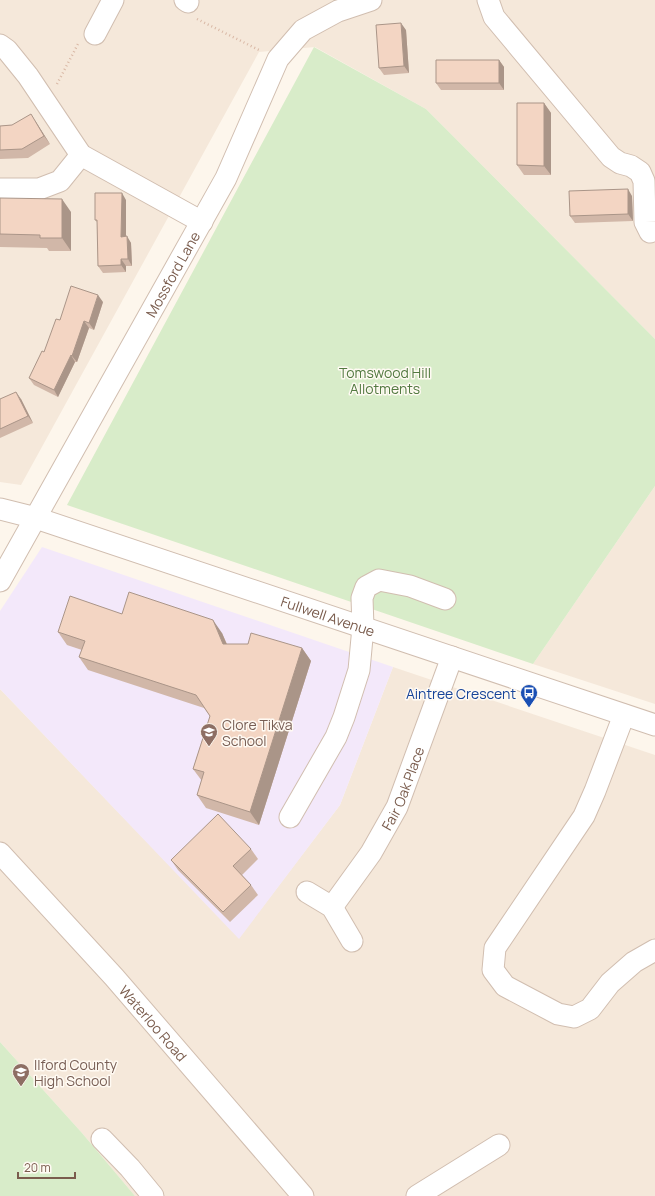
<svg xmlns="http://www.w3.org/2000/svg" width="655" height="1196" font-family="Manrope,sans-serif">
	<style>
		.residential { fill: #f5e8da }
		.education { fill: #f3e8fa }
		.green { fill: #d8ecc9 }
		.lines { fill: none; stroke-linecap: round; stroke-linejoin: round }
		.minor-casing { stroke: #d1beb0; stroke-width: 23 }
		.path { stroke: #d9b8a5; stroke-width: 2.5; stroke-dasharray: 1 3; stroke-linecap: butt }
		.minor { stroke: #fff; stroke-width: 21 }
		.wall { fill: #d1b7a8 }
		.shaded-wall { fill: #aa9588 }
		.building { fill: #f3d5c3; stroke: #aa9588 }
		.labels { text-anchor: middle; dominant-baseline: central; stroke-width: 3; stroke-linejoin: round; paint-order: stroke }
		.street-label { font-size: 14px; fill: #7a5c4d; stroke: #fffaf3 }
		.park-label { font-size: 14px; fill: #537a41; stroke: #fffaf3 }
		.transit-label { font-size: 14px; fill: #164399; stroke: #fffaf3; text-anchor: end }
		.education-label { font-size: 14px; fill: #785e54; stroke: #fffaf3; text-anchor: start }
	</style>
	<rect width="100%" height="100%" fill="#fdf6ec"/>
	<path class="residential" d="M0,0H655V339L426,109L315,47L259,52L21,485L0,482Z
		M655,486V704L533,664Z
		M393,667L655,755V1196H135L82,1133L0,1042V689L239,938L340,805Z"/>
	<path class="education" d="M42,547L393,667L340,805L239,939L0,689V611Z"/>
	<path class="green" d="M314,47L426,109L655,339V486L533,664L67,505Z
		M0,1042L82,1133L135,1196H0Z"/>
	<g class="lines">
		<defs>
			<g id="minor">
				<path d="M185,0L188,2"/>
				<path d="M488,0L494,17L611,157L620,163L631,166L640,172L644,181L645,222L650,232"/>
				<path d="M95,34L113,0"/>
				<path d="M0,45L7,50L28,76L81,155L202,222"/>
				<path d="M0,189H39L60,181L81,155"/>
				<path id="s1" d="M0,509L36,518L655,725"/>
				<path id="s2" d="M0,581L226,178L278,59L303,30L338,11L371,0"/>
				<path d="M624,715L595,791L584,816L495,948L493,970L505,986L558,1014L574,1017L590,1009L610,983L634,962L655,950"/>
				<path d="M290,817L336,737L344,717L359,670L363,627L362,598L366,587L379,580L410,586L445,599"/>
				<path id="s3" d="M0,853L114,977L303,1196"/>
				<path d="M307,892L332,907L352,941"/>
				<path id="s4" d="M332,907L371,853L397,807L452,657"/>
				<path d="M102,1139L130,1168L153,1196"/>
				<path d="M417,1196L499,1145"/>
			</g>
		</defs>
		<use href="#minor" class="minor-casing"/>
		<path class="path" d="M197,19L261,51
			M57,84L78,44"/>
		<use href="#minor" class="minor"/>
	</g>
	<path class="wall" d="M406,30L409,73L384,75L379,68Z
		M499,60L504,67V90H441L436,83Z
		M544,103L551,113V175H524L517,165Z
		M36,122L50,144L28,158L0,159V126L12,125Z
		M632,196L633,221L575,223L570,216Z
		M0,198L71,212V251H49L47,248L0,247Z
		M126,200V236L131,243L132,266H126V272L103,273L98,266L97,222L95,220Z
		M103,302L94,330L89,328L77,362H75L58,397L34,385L29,378L44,352L60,320Z
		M0,399H21L33,423L0,438Z
		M122,614L222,633L227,644L302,648L311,661L259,825L206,808L197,795L202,781L193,769L210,716L204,708L88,670L79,657L82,650L67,645L58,632Z
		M251,849L258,859L242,875L251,885L258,895L230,922L178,870L171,860Z"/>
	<path class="shaded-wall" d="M401,23L406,30L409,73L404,66Z
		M499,60L504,67V90L499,83Z
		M544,103L551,113V175L544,166Z
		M31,114L36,122L50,144L44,136Z
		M628,189L632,196L633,221L628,214Z
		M122,193L126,200V244L121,237Z
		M62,199L71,212V251L62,238Z
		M127,236L131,243L132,266L128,259Z
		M121,259L126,266V272L121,265Z
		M98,295L103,302L94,330L89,323Z
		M84,321L89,328L77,362L72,356Z
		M71,355L75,362L58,397L54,390Z
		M16,392L21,399L33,423L28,416Z
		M213,620L222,633L232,657L223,644Z
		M302,648L311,661L259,825L250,812Z"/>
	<path class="building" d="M401,23L404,66L379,68L376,25Z
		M436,60H499V83H436Z
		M517,103H544V166L517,165Z
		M31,114L44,136L22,149L0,150V126L12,125Z
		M628,189V214L570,216L569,191Z
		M95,193H122L121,237L127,236L128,259H121V265L98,266L97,220H95Z
		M0,198L62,199V238H40V235L0,234Z
		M71,286L98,295L89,323L84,321L72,356L71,355L54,390L29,378L42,351L44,352L56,319L60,320Z
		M16,392L28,416L0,429V399Z
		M129,592L213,620L223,644H248L251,633L302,648L250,812L197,795L204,772L193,769L210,716L196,695L79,657L85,641L58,632L70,596L122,614Z
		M218,814L251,849L233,866L251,885L223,912L171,860Z"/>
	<defs>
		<symbol id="bus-pin" viewBox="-11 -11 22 30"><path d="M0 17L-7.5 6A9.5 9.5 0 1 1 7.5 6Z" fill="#1a4fb4" stroke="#fffaf3"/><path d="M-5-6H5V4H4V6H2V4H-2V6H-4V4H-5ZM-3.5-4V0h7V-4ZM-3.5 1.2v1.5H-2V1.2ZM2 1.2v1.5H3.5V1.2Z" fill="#fff"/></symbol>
		<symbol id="school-pin" viewBox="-11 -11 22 30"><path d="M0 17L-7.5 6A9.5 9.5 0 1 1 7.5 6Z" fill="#8d6e63" stroke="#fffaf3"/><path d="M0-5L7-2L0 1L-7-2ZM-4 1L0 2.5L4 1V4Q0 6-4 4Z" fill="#fff"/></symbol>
	</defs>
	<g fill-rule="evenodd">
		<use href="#bus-pin" x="519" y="683" width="20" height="27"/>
		<use href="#school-pin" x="199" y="722" width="20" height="27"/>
		<use href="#school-pin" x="11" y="1062" width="20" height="27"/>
	</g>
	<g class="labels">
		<g class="street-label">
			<text stroke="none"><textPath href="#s2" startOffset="352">Mossford Lane</textPath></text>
			<text stroke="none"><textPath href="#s1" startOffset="345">Fullwell Avenue</textPath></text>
			<text stroke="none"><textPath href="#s4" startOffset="139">Fair Oak Place</textPath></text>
			<text stroke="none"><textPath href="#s3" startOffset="229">Waterloo Road</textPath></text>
		</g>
		<g class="park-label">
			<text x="385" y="372">Tomswood Hill<tspan x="385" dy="16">Allotments</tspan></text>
		</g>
		<g class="transit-label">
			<text x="516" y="693">Aintree Crescent</text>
		</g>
		<g class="education-label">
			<text x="222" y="724">Clore Tikva<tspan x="222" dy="16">School</tspan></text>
			<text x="34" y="1064">Ilford County<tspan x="34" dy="16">High School</tspan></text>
		</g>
	</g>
	<path d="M18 1172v6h57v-6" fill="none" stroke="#7a5c4d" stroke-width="2"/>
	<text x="24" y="1172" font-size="12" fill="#7a5c4d" stroke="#fffaf3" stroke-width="3" paint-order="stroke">20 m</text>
</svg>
